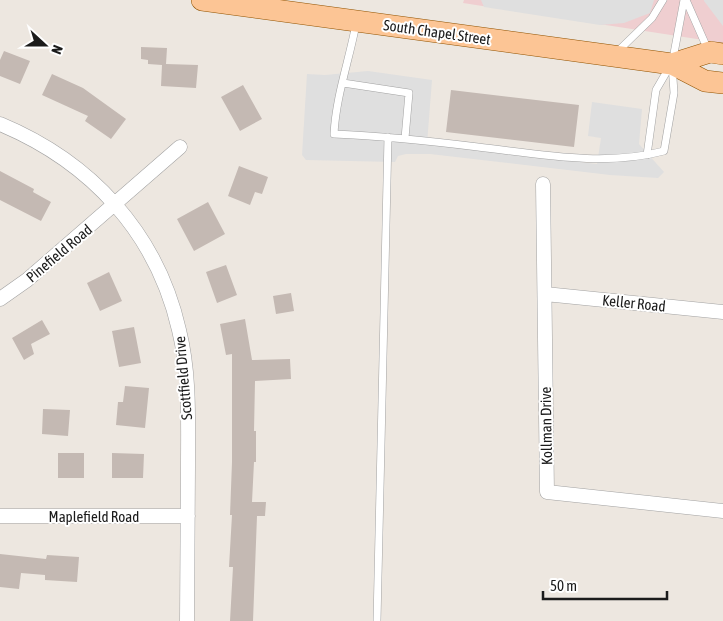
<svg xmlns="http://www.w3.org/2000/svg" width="723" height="621" font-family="'Asap Condensed',sans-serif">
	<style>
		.commercial { fill: #efced0 }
		.parking { fill: #dfdfdf }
		.building { fill: #c4b9b3 }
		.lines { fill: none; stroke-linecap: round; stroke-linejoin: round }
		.lane-casing { stroke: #a2a2a2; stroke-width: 8 }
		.street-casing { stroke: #a2a2a2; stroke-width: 15 }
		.primary-casing { stroke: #915300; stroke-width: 22 }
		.lane { stroke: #fff; stroke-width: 7 }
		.street { stroke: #fff; stroke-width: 14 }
		.primary { stroke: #fcc595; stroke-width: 21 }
		.labels { text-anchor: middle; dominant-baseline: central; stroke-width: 4; stroke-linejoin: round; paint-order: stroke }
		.street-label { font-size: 15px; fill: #1b1b1b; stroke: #fff }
	</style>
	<rect width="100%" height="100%" fill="#ede7e0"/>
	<path class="commercial" d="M464,0H723V43L463,3Z"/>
	<path class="parking" d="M481,0H654L650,13L624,23L600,25L484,7Z
		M704,0H723V26L704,1Z
		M368,71L432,80L427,144L597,164L601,138L588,136L592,102L642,109L639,144L664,172L658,178L610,175L430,154H406L398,156L395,162L306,160L302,155L307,74L325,75Z"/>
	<path class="building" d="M141,47L167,48L166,64L198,65L196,88L161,86L162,65L148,64V60L141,59Z
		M4,51L30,61L20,84L0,76V60Z
		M52,74L83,88L126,119L111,139L85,121L88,116L42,95Z
		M243,85L262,119L240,131L221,97Z
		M451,90L579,105L574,147L446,132Z
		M239,166L268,177L262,194L255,192L250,205L228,196Z
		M0,171L34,189L33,192L51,202L41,221L0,200Z
		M208,202L225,234L194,251L177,219Z
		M226,265L237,295L217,303L206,272Z
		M109,272L122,301L100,311L87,283Z
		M291,293L294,311L276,314L273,296Z
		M245,319L252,360L290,359L291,379L255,381L254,431H256V462H254L252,502H266L265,516H257L253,621H230L233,567H229L232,515H230L232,462V354L226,355L220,324Z
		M42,320L50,334L31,344L34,354L24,360L12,338Z
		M134,327L141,363L119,367L112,331Z
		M125,386L149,388L145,428L116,425L118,402H123Z
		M43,409L70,410L68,436L42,434Z
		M58,453H84V478H58Z
		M112,453L144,454L143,478H112Z
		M0,554L46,559L47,555L79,557L77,582L45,580V575L21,573L19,589L0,587Z"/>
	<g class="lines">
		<defs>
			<path id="lane" d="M686,0L708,50
				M356,24C349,61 336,96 334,134C382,136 430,141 478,147C539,154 604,167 664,151L674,93L672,64L684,0
				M617,52L652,18L663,0
				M343,83L409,93L405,138
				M647,155L656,90L670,66
				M377,621L388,137"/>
			<path id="street" d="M0,124C91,162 157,233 179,330C190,374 188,420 188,466C188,517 187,569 187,621
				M543,184L547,492L723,511
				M545,294L723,312
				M0,299L27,280L180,147
				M0,516H188"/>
			<path id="primary" d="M202,0L672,64L705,81L723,83
				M672,64L710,52L723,54"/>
		</defs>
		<use href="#lane" class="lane-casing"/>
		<use href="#street" class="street-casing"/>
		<use href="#primary" class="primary-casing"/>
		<use href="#lane" class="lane"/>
		<use href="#street" class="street"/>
		<use href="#primary" class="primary"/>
	</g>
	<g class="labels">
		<g class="street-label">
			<text transform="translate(437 32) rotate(8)">South Chapel Street</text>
			<text transform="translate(59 253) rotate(-40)">Pinefield Road</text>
			<text transform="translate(634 303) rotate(6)">Keller Road</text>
			<text transform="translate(183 378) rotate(-95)">Scottfield Drive</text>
			<text transform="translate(546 426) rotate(-91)">Kollman Drive</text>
			<text x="94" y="516">Maplefield Road</text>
		</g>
	</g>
	<g transform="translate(45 45) rotate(111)" stroke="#ffffff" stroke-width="4" paint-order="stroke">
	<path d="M0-4L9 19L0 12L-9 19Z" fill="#1b1b1b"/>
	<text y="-8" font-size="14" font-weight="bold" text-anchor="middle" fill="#1b1b1b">N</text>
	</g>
	<path d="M543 591v8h124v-8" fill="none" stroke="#1b1b1b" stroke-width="2.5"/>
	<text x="550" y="591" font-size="15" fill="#1b1b1b" stroke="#ffffff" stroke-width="4" paint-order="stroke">50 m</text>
</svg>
